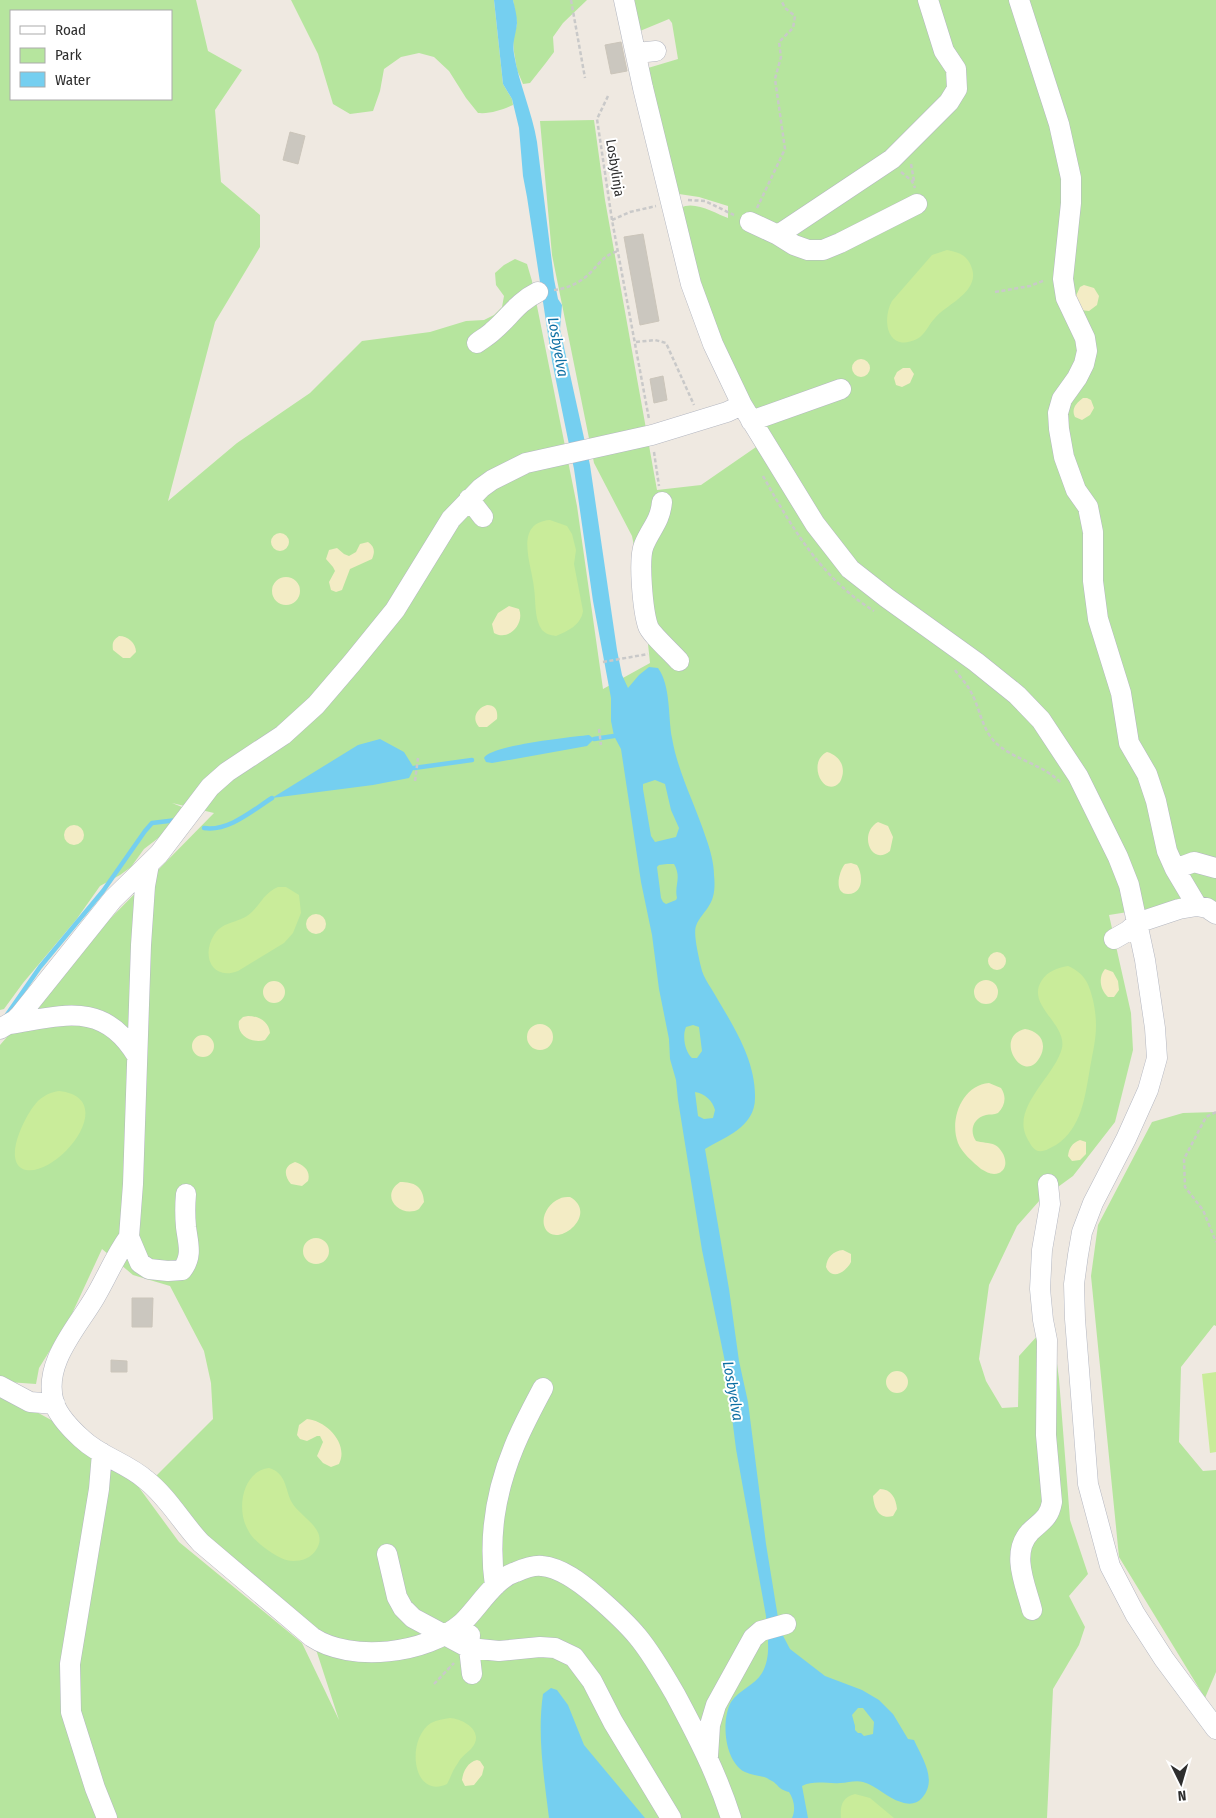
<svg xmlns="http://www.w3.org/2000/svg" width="1216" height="1818" font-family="'Fira Sans Condensed',sans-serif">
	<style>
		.green { fill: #b6e59e; fill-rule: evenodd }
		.sand { fill: #f3ecc5 }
		.pitch { fill: #c9ec9a }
		.water { fill: #75cff0; fill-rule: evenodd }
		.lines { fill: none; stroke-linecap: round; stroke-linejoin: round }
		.stream { stroke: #75cff0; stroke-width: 4.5 }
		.building { fill: #cbc7bf; stroke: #cbc5ba }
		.minor-casing { stroke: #b4b7c1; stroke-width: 21 }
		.path { stroke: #c9c9c9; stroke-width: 2.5; stroke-dasharray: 4 2.5; stroke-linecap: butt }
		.minor { stroke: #fff; stroke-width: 20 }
		.labels { text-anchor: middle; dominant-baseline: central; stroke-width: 4; stroke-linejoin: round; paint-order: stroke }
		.street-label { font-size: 14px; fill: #2e2e2e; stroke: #fff }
		.water-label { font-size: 15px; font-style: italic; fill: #0d6fa3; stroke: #fff }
	</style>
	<rect width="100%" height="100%" fill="#efe9e1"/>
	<path class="green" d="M0,0H196L208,51L242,70L215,110L221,182L260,215V247L215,322L168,501L237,443L310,393L362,341L430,332L466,321L484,320L494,315L502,307L504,296L496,285L495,273L504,265L515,259L527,264L532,281L577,506L603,689L650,663L642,586L632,536L594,463L552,255L540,121L594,120L605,200L657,490L701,485L772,436C761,418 750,401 740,383C711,328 696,268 681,208C694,200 716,214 728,218V206L699,197L679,194L648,68L678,59L672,23L669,19L640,31L631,0H1216V907L1178,904L1109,915L1131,1013L1133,1050L1115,1122L1073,1176L1040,1200L1017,1226L989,1285L979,1359L986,1381L1002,1408L1018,1407L1019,1356L1039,1334L1053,1333L1059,1379L1070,1520L1088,1574L1069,1596L1085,1627L1079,1645L1053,1689L1047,1818H0V1392L53,1421L132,1478L179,1542L302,1643L339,1720L309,1628L193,1528L155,1477L213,1419L211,1383L204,1351L170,1286L133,1275L102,1249L70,1318L39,1368L36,1384L8,1382L0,1377V1045L105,924L214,813L172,803L182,807V812L170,829L144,849L131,867L120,875L100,886L76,920L23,983L4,1009L0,1010ZM11,11H171V99H11Z
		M291,0H494L503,84L512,99L513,105C502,110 491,114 478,113L466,98L449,71L434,57L419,53L401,57L384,69L380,91L373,111L350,114L333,104L318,54Z
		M513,0H587L563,23L553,37L554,52L545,64L530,83L523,84L517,70L514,52L513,40L517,24Z
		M1216,1112V1326L1214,1325L1181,1367L1179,1442L1203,1471L1216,1470V1672L1205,1698L1119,1557L1091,1276L1098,1225L1152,1122L1183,1113Z"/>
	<path class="sand" d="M1084,285L1094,288L1099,296L1097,305L1089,311L1080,310L1075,298L1080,287Z
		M852 368a9 9 0 1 1 18 0a9 9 0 1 1-18 0Z
		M903,368H910L914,374L910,383L902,387L896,385L894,378L897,372Z
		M1083,398H1087L1091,400L1094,408L1090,415L1082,420L1075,417C1071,409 1076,403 1083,398Z
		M271 542a9 9 0 1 1 18 0a9 9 0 1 1-18 0Z
		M368,542C375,547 375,552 372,559L350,569L342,590L336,592L331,590L329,582L335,571L333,567L326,559L329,550L337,548L344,554L349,556L356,552L360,544Z
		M272 591a14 14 0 1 1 28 0a14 14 0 1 1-28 0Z
		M509,606L519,609C525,623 509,642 494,633L492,624L498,613Z
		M119,636C128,636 136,643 136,652L130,658H123L113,650C112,643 113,640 119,636Z
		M487,705C496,705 498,711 497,719L487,727H479C471,718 477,708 487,705Z
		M827,752C841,756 847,769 840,782C824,800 806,762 827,752Z
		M878,822L888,826L893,837L890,851C871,867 858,833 878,822Z
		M64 835a10 10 0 1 1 20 0a10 10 0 1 1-20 0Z
		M851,863L857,865C863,874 864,894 848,894C833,894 839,871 845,864Z
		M306 924a10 10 0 1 1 20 0a10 10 0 1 1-20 0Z
		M988 961a9 9 0 1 1 18 0a9 9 0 1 1-18 0Z
		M1105,969L1113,972L1118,981L1119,990L1114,997H1108C1100,990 1098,977 1105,969Z
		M974 992a12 12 0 1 1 24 0a12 12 0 1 1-24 0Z
		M263 992a11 11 0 1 1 22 0a11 11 0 1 1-22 0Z
		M248,1016C259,1016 269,1022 270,1033L265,1040C252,1044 236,1035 239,1021L243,1017Z
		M527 1037a13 13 0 1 1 26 0a13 13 0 1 1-26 0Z
		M1025,1029C1039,1031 1048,1042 1040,1057C1024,1087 992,1037 1025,1029Z
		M192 1046a11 11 0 1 1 22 0a11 11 0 1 1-22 0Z
		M989,1083L1001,1088C1007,1097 1005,1106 998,1113C994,1115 990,1114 986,1115C973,1118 969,1131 976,1141C982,1143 989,1142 995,1145C1004,1150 1011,1167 999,1173C992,1176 987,1172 981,1169C973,1162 962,1153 958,1143C949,1120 962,1085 989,1083Z
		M1080,1140L1086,1142V1154L1080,1160L1072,1161L1068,1156C1069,1148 1072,1143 1080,1140Z
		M295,1162C304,1165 311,1171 308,1181L302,1186L291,1184C284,1176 283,1166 295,1162Z
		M400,1182C414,1182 423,1186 424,1202L419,1209C402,1219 378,1197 400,1182Z
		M570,1197C600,1214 556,1250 545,1228C540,1217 549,1203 559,1199C562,1197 567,1197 570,1197Z
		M303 1251a13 13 0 1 1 26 0a13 13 0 1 1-26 0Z
		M843,1250L851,1254V1262C846,1272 832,1281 826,1267C827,1257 833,1251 843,1250Z
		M886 1382a11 11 0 1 1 22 0a11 11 0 1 1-22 0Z
		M307,1419C327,1421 349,1444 339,1464L331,1467L323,1463L317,1456L323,1442L320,1436H317L307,1441L300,1439L297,1435L299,1425Z
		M880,1489C891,1489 896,1498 897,1509L893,1516C879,1520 874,1508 873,1496Z
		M477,1760L480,1761L484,1767L482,1775L474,1785L465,1786L462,1780C463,1771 468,1762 477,1760Z"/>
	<path class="pitch" d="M947,250C958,252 967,255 971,266C982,291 947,304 935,318C928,325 926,334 917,339C888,353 881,321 892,301L932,255Z
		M550,520L567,526L572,534L576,550L574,564L583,611C581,625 568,631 556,636C550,635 546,634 542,630C534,619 536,601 534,588C532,565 513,523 550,520Z
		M278,887H286L299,895L301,913L293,933L284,943L238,971C212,981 201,956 214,935C222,922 236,923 247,916C260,907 263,893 278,887Z
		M1068,966C1084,973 1089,983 1093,1000C1099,1028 1095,1041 1090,1068C1085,1096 1082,1128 1056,1145C1050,1148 1045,1152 1038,1151C1033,1149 1031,1145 1028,1140C1009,1108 1055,1077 1062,1048C1067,1023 1025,1005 1042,980C1048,971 1057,968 1068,966Z
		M59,1091C121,1098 59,1176 26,1170C0,1164 26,1112 39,1100C45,1095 51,1092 59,1091Z
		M1216,1372V1452L1210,1453L1202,1374Z
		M269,1468C286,1473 285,1488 291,1501C299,1517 330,1529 316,1550C311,1558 302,1561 293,1561C285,1561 279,1557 272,1553C263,1547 253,1540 248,1530C236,1510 242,1471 269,1468Z
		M450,1718C464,1719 486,1732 471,1749C467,1753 461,1757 458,1763C453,1769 451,1777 447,1784C413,1800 405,1740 431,1723C437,1720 444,1719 450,1718Z
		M855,1794L870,1798L894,1818H841C840,1806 842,1797 855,1794Z"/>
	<path class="water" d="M494,0H513C515,8 517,16 517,23C516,35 512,41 514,54C519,84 532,112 537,142L554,279L558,299L562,305L560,329L590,465L617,650L622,675L628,688L639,675L649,667L658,668C671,686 668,717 672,738C678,773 695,804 706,838C710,849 714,863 714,875C715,884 715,896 710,904C706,912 699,917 696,926C693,934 699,958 701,967C703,978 713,990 718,1000C736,1030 756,1063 755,1098C755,1127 725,1137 705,1149L729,1289L739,1361L748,1402L766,1544L780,1630L790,1649L825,1676L862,1690L879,1700L893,1714L908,1739L914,1740C922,1758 938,1780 922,1798C917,1804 909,1805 901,1802C887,1798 877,1786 863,1782C855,1780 848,1783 840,1783C828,1784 813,1780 802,1786L808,1818H792C796,1809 794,1800 789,1792C777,1789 779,1784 770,1780C763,1775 753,1776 745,1772C724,1761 721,1720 731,1702C739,1690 755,1685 762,1673C772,1656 767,1635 766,1616L736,1449L725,1362L702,1250L678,1100L676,1080L670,1059L669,1039L659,989L652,935L641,882L621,749L614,736L611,721V698L593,601L574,469L552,361L527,197L523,176L519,128L512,99L503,84ZM655,780L665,784L671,810L679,828L676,837L655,842L651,836L643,789V784ZM667,864H674C682,878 674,885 677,898L676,900L666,904L663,902L661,898L657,867L659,865ZM693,1025L699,1027L702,1051L697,1058H692C685,1052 682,1036 686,1027ZM695,1092C704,1093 713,1101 715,1110L713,1118L704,1119L698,1116ZM858,1708H863L874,1722L873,1734L864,1736L861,1733H858L855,1730V1726L852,1715Z
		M589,735L594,739L587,746L492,763L486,762L484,758C491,745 572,737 589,735Z
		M380,739L404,752L414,768L409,778L373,785L272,798L358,745Z
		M551,1688L557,1690L568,1705L584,1745L645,1818H549C544,1777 537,1735 543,1694Z"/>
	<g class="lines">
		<path class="stream" d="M594,739L614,736
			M414,768L472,760
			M204,828C228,832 253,810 272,798
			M6,1016L40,967L103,891L145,831L152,823L177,820"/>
	</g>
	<path class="building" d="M621,42L627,71L611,74L605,45Z
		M290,132L305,136L298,164L283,160Z
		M643,234L659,321L640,325L624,237Z
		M663,376L667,400L654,403L650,379Z
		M132,1298H153L152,1327H132Z
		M111,1360L127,1361V1372H111Z"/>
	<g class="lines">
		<defs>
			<path id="minor" d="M624,0L643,88L691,284L713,344L742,405L815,524L850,569L887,598L976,662L1017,695L1041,720L1078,776L1118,857L1129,885L1145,960L1155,1028L1157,1058L1148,1090L1126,1139L1093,1203L1082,1232L1078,1255L1074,1284L1075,1319L1088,1484L1110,1566L1135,1614L1164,1659L1216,1729
				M1019,0L1059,124L1071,178V203L1063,279L1066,298L1085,338L1087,351L1084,364L1077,378L1062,399L1058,413L1059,429L1064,457L1076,490L1088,507L1093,532V581L1098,619L1121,693L1129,743L1147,774L1156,801L1167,851L1175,869L1197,906
				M637,53L656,51
				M750,222L778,235L892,159L949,102L957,89L956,69L944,51L928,0
				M778,235L794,245L808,250H823L840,243L917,204
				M477,343C482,339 488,336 493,331C510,317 516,303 538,292
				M751,421L841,389
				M469,499L483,517
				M662,502C660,522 651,528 644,545C638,559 643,611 648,626C650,633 673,654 679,661
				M149,864L145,886L141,945L133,1184L129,1237L140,1263L149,1269L168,1271L182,1270C193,1256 188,1243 186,1227C185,1216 185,1205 186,1194
				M1175,869L1194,862L1216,868
				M1114,939L1128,931L1137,923L1179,909L1197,906L1207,908L1216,914
				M9,1024C62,1016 104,1000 137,1056
				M0,1029L15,1020L20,1015L113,899L159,854L210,787L227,772L283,735L316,705L352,663L395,610L451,519L481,488L492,480L526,463L652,435L727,412L742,405
				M129,1237C115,1256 107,1277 95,1297C77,1328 42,1364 54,1403C59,1417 72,1430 82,1439C101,1457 127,1463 146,1480C168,1497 182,1523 201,1543L312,1637C351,1663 427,1654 462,1623C478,1608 495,1578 516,1572C523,1569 535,1565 542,1566C562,1568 581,1583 595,1595C610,1608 625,1621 638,1637C652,1654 664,1675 675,1694C697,1735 717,1774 731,1818
				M0,1386L30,1402L55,1404
				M102,1453L99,1489L70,1664L71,1712L95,1788L107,1818
				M387,1554L397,1597L403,1608L413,1618L469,1648L499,1651L540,1647L555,1648L574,1657L592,1681L613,1722L671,1818
				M495,1586C488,1537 495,1493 514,1447C522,1427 533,1407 543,1388
				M1032,1610C1026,1586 1010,1553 1030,1532C1041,1521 1049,1519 1052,1502L1046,1435L1047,1340L1043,1320L1040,1289L1042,1250L1050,1204L1048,1184
				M470,1635L469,1648L472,1674
				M708,1756L710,1725L716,1705L753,1638L761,1631L786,1624"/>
		</defs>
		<use href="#minor" class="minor-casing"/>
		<path class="path" d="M571,0L585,78
			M608,96L597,119L612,220L649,419
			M911,164L914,181
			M901,172L912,181L915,188
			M688,200L705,201L734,215
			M757,208L785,149L775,79L781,57L779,42L793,28L795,16L785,8L781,0
			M612,220L630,212L656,206
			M554,290C567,289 581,282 590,273C600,263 604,255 618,251
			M995,292L1030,286L1045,280
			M636,342L655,340L666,343L694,405
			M654,452L659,486
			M763,476C792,528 822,579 874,611
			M603,662L648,654
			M955,670C960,677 967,684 971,692C980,708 982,731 997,744C1015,760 1042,764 1060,782
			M599,729L601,745
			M415,781L418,758
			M1216,1112L1206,1117L1184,1159L1185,1187L1203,1210L1216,1242
			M434,1684L454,1663"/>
		<use href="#minor" class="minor"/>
	</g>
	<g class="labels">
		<g class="street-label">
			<text transform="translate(615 168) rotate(81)">Losbylinja</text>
		</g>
		<g class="water-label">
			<text transform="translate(558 347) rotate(80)">Losbyelva</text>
			<text transform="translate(733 1391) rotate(80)">Losbyelva</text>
		</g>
	</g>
	<rect x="10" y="10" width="162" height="90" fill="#ffffff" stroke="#ababab"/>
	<rect x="20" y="26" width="25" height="8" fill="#ffffff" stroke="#ababab"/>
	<text x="55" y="35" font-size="15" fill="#2e2e2e">Road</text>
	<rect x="20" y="48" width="25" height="15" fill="#b6e59e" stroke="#ababab"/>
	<text x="55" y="60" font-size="15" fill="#2e2e2e">Park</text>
	<rect x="20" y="72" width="25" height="15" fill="#75cff0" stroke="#ababab"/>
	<text x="55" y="85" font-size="15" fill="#2e2e2e">Water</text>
	<g transform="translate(1181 1783) rotate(175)" stroke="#ffffff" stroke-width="4" paint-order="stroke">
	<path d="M0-4L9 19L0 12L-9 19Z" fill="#2e2e2e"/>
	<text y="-8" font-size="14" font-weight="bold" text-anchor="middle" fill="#2e2e2e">N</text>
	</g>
</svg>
